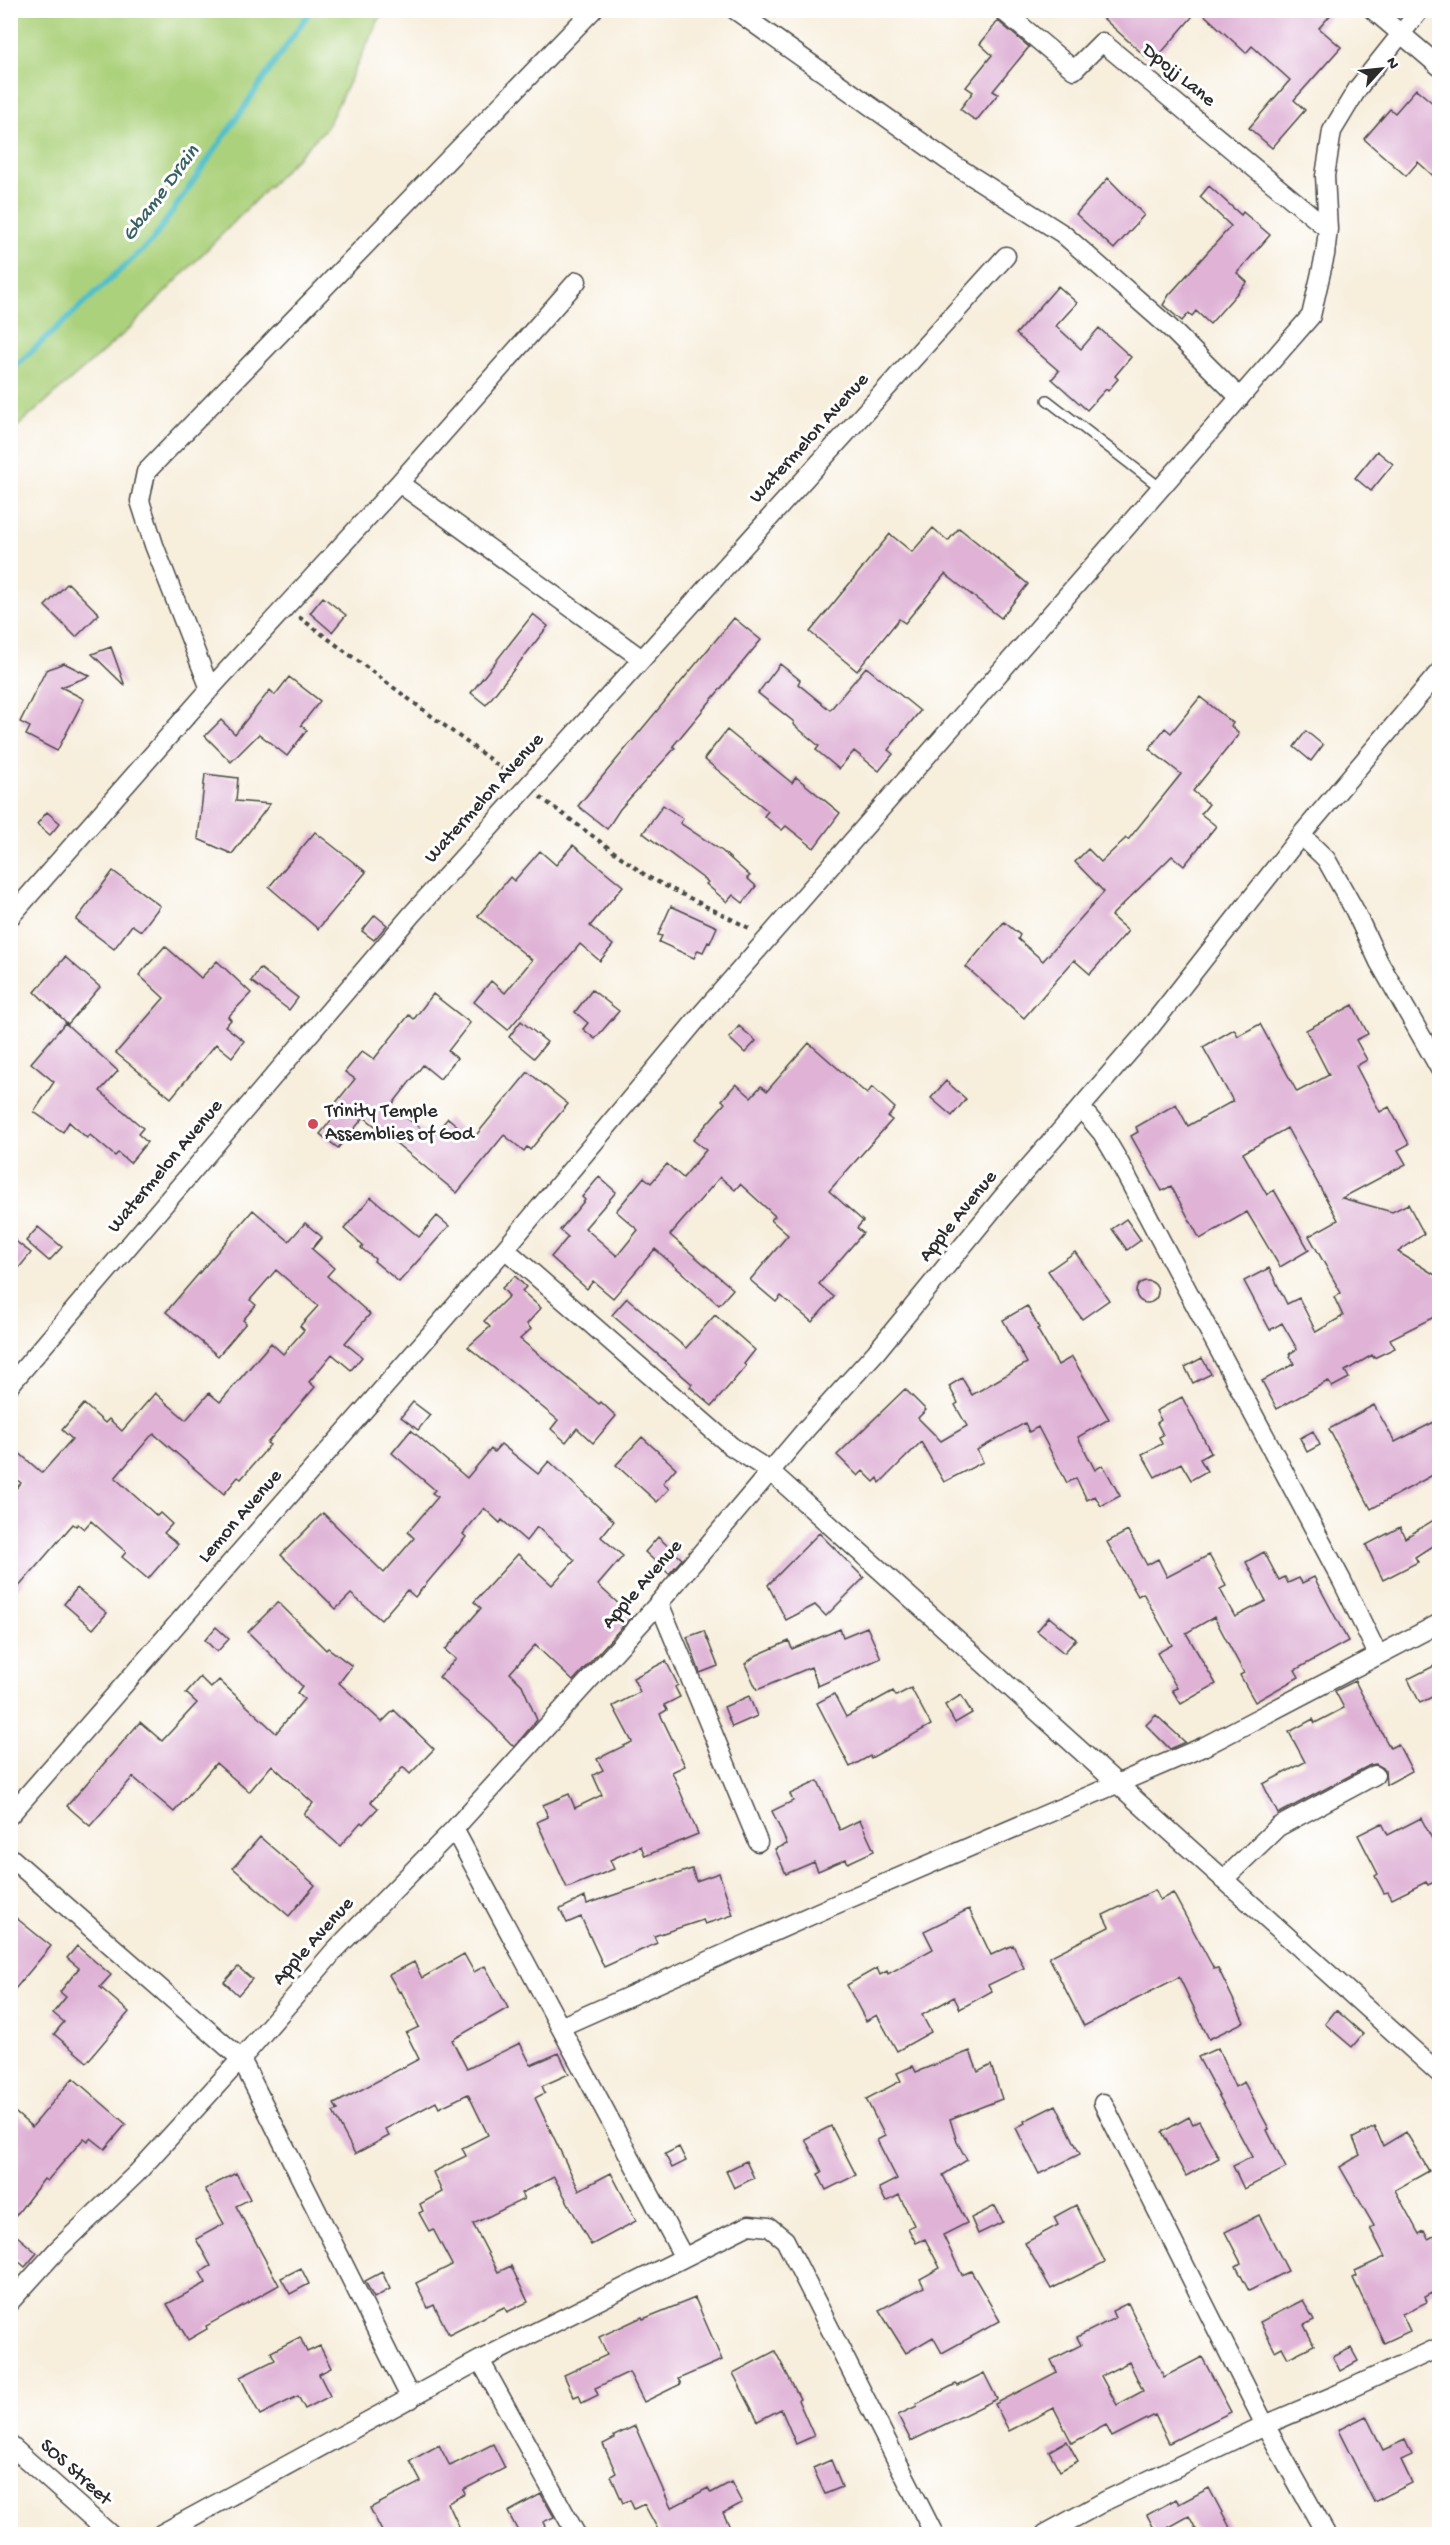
<svg xmlns="http://www.w3.org/2000/svg" width="1450" height="2545" font-family="'Gochi Hand',sans-serif">
	<style>
		.green { fill: #acd17b; stroke: #6c7e53; stroke-width: 1.5 }
		.lines { fill: none; stroke-linecap: round; stroke-linejoin: round }
		.stream { stroke: #51bfc7; stroke-width: 6 }
		.building { fill: #dfb2d6; fill-rule: evenodd }
		.lane-casing { stroke: #4a4846; stroke-width: 12 }
		.street-casing { stroke: #4a4846; stroke-width: 21 }
		.path { stroke: #4a4846; stroke-width: 4; stroke-dasharray: 4.5 4.5; stroke-linecap: butt }
		.lane { stroke: #fff; stroke-width: 9 }
		.street { stroke: #fff; stroke-width: 18 }
		.poi-dot { fill: #d1495b; stroke: #fff; stroke-width: 2 }
		.labels { text-anchor: middle; dominant-baseline: central; stroke-width: 6; stroke-linejoin: round; paint-order: stroke }
		.street-label { font-size: 20px; fill: #2b2b2b; stroke: #fff }
		.poi-label { font-size: 20px; fill: #2b2b2b; stroke: #fff; text-anchor: start }
		.water-label { font-size: 21px; font-style: italic; fill: #385f62; stroke: #fff }
	</style>
	<rect width="100%" height="100%" fill="#fff"/>
	<filter id="ink" filterUnits="userSpaceOnUse"><feTurbulence type="fractalNoise" baseFrequency=".0167" numOctaves="2"/><feDisplacementMap in="SourceGraphic" scale="12" xChannelSelector="R" yChannelSelector="G"/><feConvolveMatrix kernelMatrix="1 2 1 2 8 2 1 2 1" color-interpolation-filters="sRGB"/></filter>
	<filter id="wash" filterUnits="userSpaceOnUse"><feTurbulence type="fractalNoise" baseFrequency=".008" numOctaves="4" result="noise"/><feDisplacementMap in="SourceGraphic" scale="24" xChannelSelector="R" yChannelSelector="G"/><feGaussianBlur stdDeviation="1.35" result="paint"/><feColorMatrix in="noise" values="0 0 0 0 0 0 0 0 0 0 0 0 0 0 0 0 0 1.4 0 .05"/><feComposite in="paint" operator="in"/></filter>
	<g filter="url(#wash)">
		<rect width="100%" height="100%" fill="#f7eedc"/>
		<path class="green" d="M11,10L383,11L327,127L130,328L11,432Z"/>
		<g class="lines">
			<path class="stream" d="M10,371L152,241L311,10"/>
		</g>
		<g id="blocks">
			<path class="building" d="M1094,10H1198L1156,59L1150,53L1146,57Z
				M1199,10H1335L1319,28L1341,47L1294,100L1305,110L1272,148L1249,128L1290,80L1252,46L1246,53Z
				M998,21L1029,47L993,91L998,94L976,121L960,109L973,92L966,87L992,55L980,44Z
				M1416,89L1440,109V182L1418,162L1406,176L1364,139L1390,109L1395,113Z
				M1108,178L1144,215L1114,249L1076,214Z
				M1209,186L1241,215L1243,212L1270,235L1237,273L1247,282L1210,324L1196,311L1192,316L1189,313L1182,321L1163,305L1169,295L1231,226L1200,197Z
				M1058,286L1077,303L1056,326L1081,349L1099,328L1131,357L1115,376L1118,379L1108,391L1106,389L1087,410L1052,379L1059,371L1016,334Z
				M1377,451L1393,464L1371,491L1355,478Z
				M933,528L948,541L959,528L1028,584L1001,618L945,574L905,623L899,619L857,671L810,632L890,534L912,552Z
				M68,583L99,614L76,637L45,606Z
				M323,597L346,615L332,632L310,613Z
				M533,614L548,626L486,705L471,693Z
				M734,618L761,640L673,746L675,748L620,809L607,829L578,806Z
				M111,647L125,686L92,654Z
				M64,663L90,676L61,687L84,699L57,751L26,735L30,727L20,722L46,670Z
				M780,664L800,680L798,684L830,710L866,667L920,711L888,750L893,754L879,771L854,751L839,769L816,750L819,746L793,724L794,722L758,693Z
				M289,677L320,701L301,725L307,730L287,756L259,734L231,762L205,736L221,720L235,734L270,690L275,695Z
				M1200,697L1233,723L1231,726L1239,734L1193,791L1209,804L1201,814L1216,826L1184,866L1172,856L1111,916L1128,931L1090,974L1074,960L1024,1018L966,967L1004,922L1020,935L1018,939L1043,961L1104,892L1075,862L1088,849L1101,862L1126,838L1128,840L1181,774L1149,749L1165,728L1171,733Z
				M727,730L792,783L796,777L840,813L814,848L786,826L782,830L764,816L768,811L704,759Z
				M1306,731L1323,745L1311,761L1294,747Z
				M205,774L238,778L236,801L270,804L232,854L198,839Z
				M663,805L683,819L680,823L722,851L750,876L747,878L756,886L743,903L733,895L727,902L706,884L708,882L643,833Z
				M47,812L60,823L50,835L37,824Z
				M315,832L366,872L318,929L269,887Z
				M573,845L623,886L590,926L613,945L600,961L580,944L508,1030L474,1002L491,981L505,993L532,960L478,916L510,877L514,881L540,851L556,865Z
				M113,871L160,906L141,931L132,925L114,949L76,920Z
				M671,906L717,927L710,943L708,942L703,952L698,950L694,958L659,942L662,936L658,935Z
				M375,915L387,925L374,940L362,931Z
				M165,946L201,978L217,961L251,993L228,1017L231,1020L225,1026L244,1041L232,1057L216,1044L171,1098L116,1053L164,998L139,975Z
				M65,957L100,987L68,1024L35,992Z
				M260,968L298,998L289,1010L251,981Z
				M592,990L619,1011L595,1039L583,1029L588,1023L575,1012Z
				M433,994L470,1023L448,1051L457,1058L440,1079L423,1065L391,1106L432,1137L448,1118L473,1139L528,1072L568,1104L530,1150L527,1147L524,1151L504,1135L457,1193L364,1117L338,1148L320,1134L340,1109L334,1105L355,1079L345,1072L362,1051L374,1059L409,1015L414,1019Z
				M1353,1005L1368,1034L1356,1040L1367,1060L1356,1066L1380,1112L1389,1107L1409,1144L1398,1150L1406,1164L1342,1198L1392,1212L1408,1204L1424,1234L1398,1252L1440,1278V1314L1390,1339L1395,1348L1374,1358L1372,1355L1345,1371L1349,1378L1332,1387L1328,1381L1277,1409L1262,1381L1294,1364L1289,1354L1297,1349L1282,1323L1270,1330L1244,1281L1269,1268L1287,1304L1299,1298L1316,1332L1343,1316L1334,1297L1341,1293L1309,1236L1338,1220L1287,1128L1243,1153L1267,1195L1274,1190L1309,1250L1280,1267L1247,1212L1200,1239L1171,1186L1162,1191L1131,1136L1138,1132L1136,1127L1176,1104L1188,1126L1233,1101L1203,1047L1234,1029L1238,1036L1260,1024L1297,1092L1329,1075L1306,1030Z
				M521,1021L547,1042L534,1058L509,1037Z
				M65,1023L118,1071L100,1091L143,1128L138,1134L147,1142L130,1163L118,1153L115,1156L90,1135L87,1138L69,1122L63,1132L34,1112L54,1082L31,1063Z
				M739,1026L756,1041L745,1053L729,1038Z
				M809,1043L867,1094L872,1087L895,1108L888,1117L892,1120L829,1191L863,1221L857,1228L863,1233L819,1284L834,1297L812,1322L781,1296L776,1302L750,1280L788,1235L771,1220L775,1216L740,1184L735,1190L720,1177L670,1235L733,1289L719,1305L655,1249L613,1298L593,1281L587,1289L551,1257L568,1237L560,1230L585,1200L582,1197L599,1177L616,1192L585,1228L617,1256L638,1230L616,1211L644,1177L651,1183L667,1164L683,1178L706,1150L693,1140L725,1103L722,1100L736,1084L751,1097L761,1086L767,1091Z
				M946,1081L966,1099L952,1116L931,1098Z
				M371,1197L419,1237L437,1216L449,1226L399,1282L374,1261L375,1259L361,1248L363,1246L344,1229Z
				M253,1210L289,1241L305,1223L322,1237L312,1249L334,1268L327,1276L370,1314L345,1343L362,1357L351,1370L332,1354L309,1382L315,1387L267,1443L270,1445L241,1479L238,1477L224,1494L154,1434L150,1437L115,1478L157,1516L160,1513L172,1524L164,1533L178,1544L148,1579L122,1557L126,1552L91,1521L84,1529L78,1524L76,1526L73,1524L10,1597V1495L21,1483L10,1474V1445L42,1473L72,1439L62,1430L84,1404L105,1423L109,1419L122,1431L155,1393L186,1420L209,1393L220,1402L271,1343L283,1354L304,1330L300,1326L318,1306L276,1270L250,1300L256,1305L243,1320L246,1323L218,1356L166,1312Z
				M1126,1219L1141,1240L1127,1250L1112,1229Z
				M38,1227L62,1247L49,1261L26,1241Z
				M10,1237L31,1253L10,1279Z
				M1075,1252L1109,1300L1082,1319L1048,1271Z
				M515,1276L526,1287L522,1291L541,1308L527,1324L531,1329L520,1339L599,1404L601,1402L616,1416L593,1443L577,1428L566,1442L551,1429L558,1420L468,1347L490,1327L484,1321L509,1296L502,1288Z
				M1136 1292a11 11 0 1 1 22 0a11 11 0 1 1-22 0Z
				M627,1298L686,1348L715,1315L755,1350L744,1364L746,1366L712,1406L690,1387L692,1384L612,1315Z
				M1027,1306L1039,1328L1037,1329L1058,1365L1072,1357L1109,1419L1078,1437L1095,1470L1103,1465L1120,1496L1101,1506L1095,1496L1087,1500L1076,1478L1067,1483L1038,1427L1029,1432L1025,1423L977,1450L983,1462L944,1482L921,1442L880,1483L878,1478L874,1482L863,1471L858,1476L837,1455L905,1389L926,1410L918,1418L941,1441L967,1426L955,1405L958,1403L949,1386L962,1378L972,1395L1027,1363L1003,1320Z
				M1202,1358L1211,1374L1193,1383L1185,1367Z
				M1182,1397L1211,1453L1200,1459L1207,1471L1191,1480L1181,1463L1155,1477L1142,1454L1162,1444L1159,1437L1163,1435L1157,1423L1161,1420L1156,1411Z
				M413,1402L430,1415L418,1430L401,1417Z
				M1374,1405L1395,1442L1440,1419V1471L1371,1509L1329,1429Z
				M411,1430L467,1478L491,1449L494,1452L501,1444L538,1474L549,1461L614,1521L601,1537L623,1556L598,1585L632,1616L573,1681L535,1645L510,1673L522,1685L537,1720L514,1747L491,1723L439,1677L456,1659L445,1650L481,1608L474,1602L518,1554L552,1585L575,1560L537,1527L526,1541L502,1520L500,1523L484,1508L463,1534L466,1537L415,1597L407,1590L381,1620L351,1594L336,1609L281,1555L323,1513L384,1573L414,1538L408,1532L438,1497L432,1493L435,1490L392,1453Z
				M1313,1431L1320,1445L1307,1452L1300,1438Z
				M642,1437L676,1468L663,1483L669,1489L657,1502L616,1465Z
				M1440,1516V1541L1415,1557L1418,1562L1383,1580L1366,1545L1400,1527L1405,1538Z
				M1128,1531L1147,1565L1158,1559L1167,1577L1209,1555L1226,1586L1220,1589L1235,1617L1266,1601L1246,1562L1264,1552L1279,1580L1285,1577L1288,1583L1299,1578L1302,1583L1314,1577L1348,1641L1295,1670L1299,1677L1255,1702L1240,1675L1244,1673L1214,1617L1186,1633L1216,1684L1181,1704L1172,1690L1177,1688L1157,1653L1172,1645L1143,1593L1138,1596L1107,1542Z
				M819,1533L864,1578L826,1616L815,1605L786,1620L768,1585Z
				M658,1537L682,1559L669,1574L645,1552Z
				M77,1588L107,1613L93,1629L64,1604Z
				M278,1602L326,1650L328,1648L352,1666L339,1683L382,1722L394,1710L434,1749L410,1774L403,1767L371,1802L378,1808L363,1824L361,1822L340,1846L304,1814L313,1803L272,1765L249,1792L216,1763L174,1812L133,1777L90,1826L67,1806L140,1722L162,1741L197,1703L186,1693L200,1677L211,1688L219,1680L276,1733L304,1699L297,1693L302,1686L248,1632Z
				M1049,1617L1076,1639L1064,1653L1037,1631Z
				M216,1627L229,1639L217,1652L205,1640Z
				M867,1627L881,1658L818,1686L811,1667L757,1690L745,1664L757,1655L789,1641L792,1649L840,1629L843,1637Z
				M704,1631L718,1666L700,1673L687,1637Z
				M666,1661L678,1685L675,1687L680,1697L664,1705L667,1710L660,1714L685,1766L672,1772L698,1834L645,1856L641,1846L610,1860L614,1869L567,1888L537,1822L548,1817L543,1805L569,1794L575,1808L602,1795L593,1775L603,1770L597,1759L632,1742L613,1706L640,1692L633,1678Z
				M1440,1663V1693L1420,1703L1408,1679Z
				M1355,1681L1390,1748L1398,1744L1412,1771L1386,1785L1385,1769L1376,1764L1370,1765L1278,1814L1263,1784L1305,1762L1289,1732L1313,1719L1315,1723L1344,1708L1335,1691Z
				M911,1688L931,1725L871,1758L870,1756L850,1767L817,1703L834,1694L846,1717L893,1691L896,1696Z
				M961,1695L972,1713L955,1723L945,1705Z
				M749,1696L757,1716L732,1727L724,1707Z
				M1156,1715L1185,1742L1170,1749L1146,1725Z
				M818,1781L840,1830L860,1820L874,1851L848,1863L846,1859L818,1871L814,1862L786,1874L775,1849L787,1844L772,1811L793,1801L790,1794Z
				M1421,1818L1440,1854V1879L1428,1885L1426,1882L1392,1899L1388,1892L1384,1893L1375,1876L1378,1874L1358,1835L1382,1823L1388,1835Z
				M260,1837L315,1885L289,1916L233,1868Z
				M692,1869L696,1881L719,1873L733,1915L705,1924L703,1920L654,1936L657,1943L604,1967L581,1917L567,1923L560,1909L585,1897L587,1904Z
				M1155,1890L1160,1900L1173,1893L1214,1969L1218,1968L1244,2022L1209,2039L1179,1977L1084,2026L1049,1957L1109,1927L1103,1915Z
				M969,1909L991,1955L1013,1945L1024,1968L988,1985L992,1991L960,2009L954,1997L922,2015L931,2032L897,2051L877,2015L866,2021L847,1985L877,1968L880,1975L887,1971L888,1974L933,1949L924,1931Z
				M10,1913L51,1946L10,1995Z
				M77,1946L111,1975L100,1987L129,2012L87,2062L54,2034L64,2022L53,2013L66,1997L60,1992L79,1968L67,1958Z
				M464,1954L474,1972L485,1966L508,2008L452,2040L467,2069L520,2043L531,2065L559,2053L569,2074L542,2086L545,2093L535,2098L579,2190L611,2173L636,2221L591,2245L554,2177L521,2193L524,2199L473,2224L498,2272L511,2266L528,2302L507,2312L504,2307L449,2335L434,2305L428,2308L416,2283L452,2265L433,2229L429,2231L419,2213L423,2211L420,2204L442,2192L433,2172L466,2156L462,2148L488,2135L468,2094L439,2108L436,2102L385,2129L389,2136L355,2154L333,2112L338,2110L334,2104L419,2059L406,2033L419,2027L401,1991L399,1992L389,1975L414,1962L422,1978Z
				M238,1967L252,1979L238,1995L224,1982Z
				M1336,2010L1363,2034L1352,2047L1325,2024Z
				M1218,2048L1235,2087L1244,2082L1269,2129L1267,2130L1286,2168L1244,2189L1233,2166L1252,2157L1198,2057Z
				M970,2051L978,2072L991,2065L1002,2099L950,2119L957,2142L967,2160L943,2175L967,2223L943,2235L962,2275L971,2271L1000,2321L942,2353L933,2337L906,2353L879,2310L924,2287L920,2279L940,2268L925,2239L916,2243L908,2228L914,2225L899,2195L886,2202L879,2188L897,2179L877,2140L885,2136L866,2099L901,2081L897,2073L913,2066L916,2072Z
				M73,2078L126,2124L105,2149L91,2138L88,2141L84,2138L47,2181L44,2179L10,2223V2108L32,2127Z
				M1056,2105L1080,2154L1039,2174L1016,2128L1025,2123L1024,2121Z
				M1189,2117L1193,2124L1199,2121L1219,2158L1186,2176L1162,2132Z
				M831,2126L856,2175L826,2190L818,2174L822,2172L805,2139Z
				M1375,2127L1383,2146L1406,2132L1429,2171L1395,2190L1419,2234L1424,2231L1428,2239L1440,2233V2289L1425,2297L1427,2302L1402,2314L1410,2331L1384,2343L1353,2278L1357,2276L1355,2271L1385,2257L1370,2228L1374,2226L1340,2167L1360,2155L1353,2138Z
				M679,2147L686,2161L672,2168L665,2154Z
				M746,2161L754,2178L734,2188L726,2171Z
				M236,2173L250,2199L236,2206L279,2285L206,2326L207,2329L188,2340L167,2304L206,2283L200,2272L211,2266L196,2239L224,2224L205,2189Z
				M1076,2205L1105,2262L1051,2289L1025,2243L1058,2225L1054,2217Z
				M995,2206L1003,2222L978,2234L971,2218Z
				M1259,2215L1288,2271L1249,2291L1236,2266L1241,2263L1225,2232Z
				M10,2230L37,2253L25,2267L10,2254Z
				M301,2268L309,2284L290,2294L281,2278Z
				M382,2272L390,2289L374,2298L365,2281Z
				M695,2298L722,2360L678,2379L681,2384L644,2402L629,2372L595,2388L598,2395L582,2403L579,2395L574,2397L564,2375L607,2355L599,2337L642,2317L643,2319Z
				M1303,2300L1314,2320L1304,2325L1314,2345L1288,2358L1282,2347L1275,2351L1260,2322Z
				M1128,2303L1164,2377L1202,2357L1231,2412L1169,2443L1155,2415L1112,2437L1106,2425L1072,2443L1054,2408L1009,2431L995,2404L1057,2372L1051,2360L1081,2345L1077,2337L1115,2318L1112,2311ZM1129,2362L1143,2391L1117,2405L1101,2376Z
				M300,2337L307,2352L320,2346L331,2368L319,2374L330,2396L305,2409L298,2396L260,2415L240,2377L275,2360L271,2352Z
				M1351,2348L1358,2361L1340,2371L1333,2357Z
				M775,2351L800,2399L798,2400L814,2436L796,2444L781,2409L758,2421L733,2373Z
				M984,2373L997,2399L911,2441L898,2415L917,2406L916,2404L956,2384L958,2386Z
				M1366,2416L1383,2450L1405,2440L1412,2455L1401,2460L1412,2483L1374,2502L1338,2430Z
				M635,2426L671,2508L708,2488L711,2493L731,2482L742,2503L723,2513L734,2535H661L644,2504L634,2509L630,2500L623,2503L611,2476L616,2473L603,2444L615,2438L614,2436Z
				M1067,2441L1078,2461L1060,2471L1049,2451Z
				M493,2444L505,2468L463,2490L465,2494L448,2503L463,2535H384L370,2508L421,2482L410,2461L439,2445L450,2466Z
				M831,2460L842,2487L825,2494L813,2468Z
				M1209,2488L1234,2535H1199L1189,2516L1157,2534L1147,2515L1176,2499L1179,2504Z
				M541,2494L554,2517L543,2522L549,2535H520L508,2512Z"/>
		</g>
	</g>
	<g filter="url(#ink)">
		<use href="#blocks" fill-opacity="0" stroke="#4a4846" stroke-width="1.5"/>
		<g class="lines">
			<defs>
				<path id="lane" d="M1047,400L1161,488"/>
				<path id="street" d="M735,10L948,161L1063,234L1170,328L1240,398
					M1002,10L1074,70L1102,42L1328,229
					M1373,10L1440,67
					M399,483L642,659
					M210,689L154,545L140,501L146,472L593,10
					M1301,835L1440,671
					M10,917L210,689L399,483L577,281
					M1081,1108L1102,1133L1118,1160L1342,1581L1378,1655
					M505,1249L731,1446L771,1472L1440,2074
					M10,1385L412,914L1006,256
					M659,1603L758,1842
					M10,1815L505,1249L698,1018L1311,316L1325,255L1328,229L1325,176L1332,131L1358,88L1420,10
					M454,1829L683,2256
					M10,1857L241,2059L411,2399
					M1223,1880L1278,1827L1375,1775
					M560,2027L832,1906L1203,1747L1440,1623
					M1103,2103L1265,2425L1326,2534
					M10,2302L58,2249L136,2174L241,2059L335,1950L454,1829L659,1603L807,1428L876,1352L1002,1198L1148,1030L1301,835L1326,859L1354,909L1379,962L1440,1069
					M480,2360L576,2534
					M10,2445L110,2534
					M161,2534L480,2360L749,2225L769,2227L785,2240L934,2534
					M1045,2534L1107,2500L1265,2425L1338,2394L1440,2347"/>
			</defs>
			<use href="#lane" class="lane-casing"/>
			<use href="#street" class="street-casing"/>
			<path class="path" d="M299,617L512,776
				M540,797L648,877L751,929"/>
			<use href="#lane" class="lane"/>
			<use href="#street" class="street"/>
		</g>
	</g>
	<circle class="poi-dot" cx="313" cy="1124" r="6"/>
	<g class="labels">
		<g class="street-label">
			<text transform="translate(1178 76) rotate(39)">Dpojj Lane</text>
			<text transform="translate(810 439) rotate(-48)">Watermelon Avenue</text>
			<text transform="translate(485 799) rotate(-48)">Watermelon Avenue</text>
			<text transform="translate(166 1167) rotate(-50)">Watermelon Avenue</text>
			<text transform="translate(959 1217) rotate(-51)">Apple Avenue</text>
			<text transform="translate(241 1517) rotate(-49)">Lemon Avenue</text>
			<text transform="translate(643 1585) rotate(-49)">Apple Avenue</text>
			<text transform="translate(314 1942) rotate(-48)">Apple Avenue</text>
			<text transform="translate(75 2473) rotate(42)">SOS Street</text>
		</g>
		<g class="poi-label">
			<text x="325" y="1112">Trinity Temple<tspan x="325" dy="23">Assemblies of God</tspan></text>
		</g>
		<g class="water-label">
			<text transform="translate(162 194) rotate(-53)">Gbame Drain</text>
		</g>
	</g>
	<rect width="1450" height="2545" fill="none" stroke="#fff" stroke-width="36"/>
	<g transform="translate(1381 69) rotate(63)" stroke="#ffffff" stroke-width="4.5" paint-order="stroke">
	<path d="M0-4.5L10 22L0 15L-10 22Z" fill="#2b2b2b"/>
	<text y="-9" font-size="16" font-weight="bold" text-anchor="middle" fill="#2b2b2b">N</text>
	</g>
</svg>
